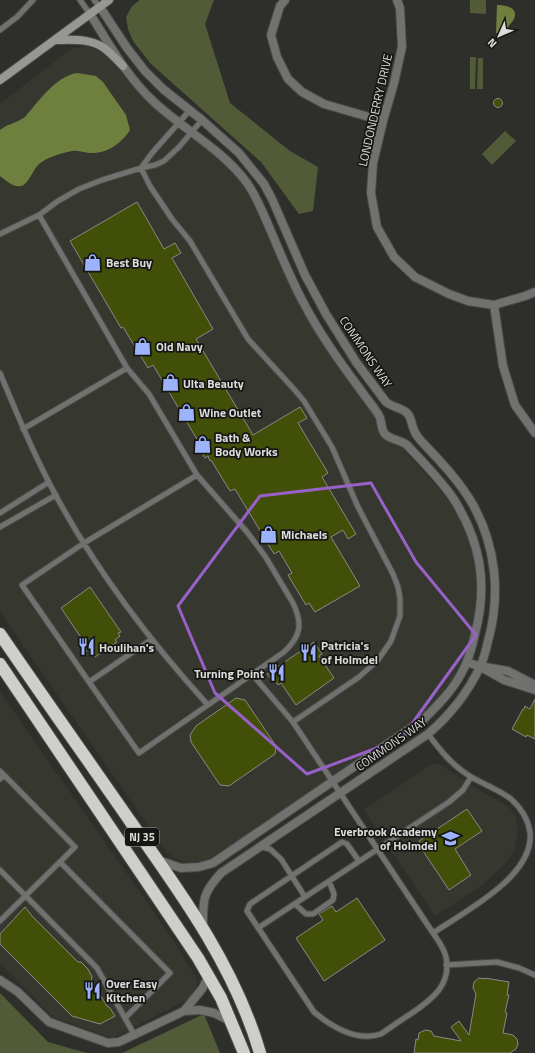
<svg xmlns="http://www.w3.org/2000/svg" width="535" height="1053" font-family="'Titillium Web',sans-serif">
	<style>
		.built { fill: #36382f }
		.green { fill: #525b37 }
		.water { fill: #6f7f3e }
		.building { fill: #424f09; stroke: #888a85 }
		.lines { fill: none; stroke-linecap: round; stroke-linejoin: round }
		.lane-casing { stroke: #4a4b47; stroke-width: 7 }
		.street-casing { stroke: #4a4b47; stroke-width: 10 }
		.secondary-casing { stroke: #4a4b47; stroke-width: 10 }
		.highway-casing { stroke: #4a4b47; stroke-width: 14 }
		.lane { stroke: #717270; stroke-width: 5 }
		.street { stroke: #717270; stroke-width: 8 }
		.secondary { stroke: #979894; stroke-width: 8 }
		.highway { stroke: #cecfca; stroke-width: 12 }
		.marked { fill: none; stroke: #9861c7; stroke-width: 3; stroke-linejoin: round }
		.labels { text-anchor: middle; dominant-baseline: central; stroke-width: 3.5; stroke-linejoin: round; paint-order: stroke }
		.shield { fill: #161715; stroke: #a1a2a0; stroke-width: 1 }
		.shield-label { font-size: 11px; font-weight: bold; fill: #dcdddb }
		.street-label { font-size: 12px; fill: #dcdddb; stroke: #161715 }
		.poi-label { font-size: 12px; font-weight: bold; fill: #dcdddb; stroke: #161715; text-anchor: start }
	</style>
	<rect width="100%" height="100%" fill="#2e2f2b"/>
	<path class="built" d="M86,46L101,51L106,55L142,98L160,114L210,151L227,167L242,184L254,204L302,308L323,344L344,375L374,415L378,431L382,437L388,442L403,448L445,496L459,517L470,543L476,571L477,608L468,649L454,677L435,702L412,724L210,859L203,861L185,862L176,859L167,853L0,612V104L71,49Z
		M0,692L169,934L195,976L197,982L196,989L189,999L112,1038L53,1017L0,963Z
		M432,764H437L442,766L476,788L509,807L516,817L518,829L515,847L509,859L500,869L482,885L435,916L364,810Z"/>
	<path class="green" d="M140,0H214L205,24L230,103L290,151L318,167L313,211L299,214L261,162L150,63L133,41L128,29L126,17L132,6Z
		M470,0H486V14L470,13Z
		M470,57H476L475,89H470Z
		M478,58H483V89H477Z
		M505,131L516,141L492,165L482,154Z
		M0,993L48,1042L87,1053H0Z
		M204,1014L220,1053H122Z"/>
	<path class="water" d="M497,5C505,5 519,7 514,19C510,26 508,23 507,34L496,33Z
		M77,73L96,76L103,82L126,115L130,130C122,143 107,154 90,153C84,153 78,150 72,151C66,152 59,154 54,156C48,158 42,161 38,165C33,170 28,185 21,186C14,188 5,180 0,176V130C9,123 17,123 25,117C38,102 56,76 77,73Z"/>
	<path class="building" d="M493.5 103a4.5 4.5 0 1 1 9 0a4.5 4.5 0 1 1-9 0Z
		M137,202L164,249L175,243L181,253L172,258L213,329L196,339L253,435L300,407L307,418L298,423L328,473L322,477L356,534L348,539L343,530L331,537L360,586L315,612L309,603L306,605L288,575L292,573L279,551L274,554L235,489L230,491L211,460L210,461L208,456L205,458L196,443L198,441L153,365L148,368L123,327L121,328L70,241Z
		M90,587L121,632L118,633L120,636L115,640L117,642L95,657L89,649L85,652L80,645L84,642L61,608Z
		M314,642L322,654L319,656L334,678L296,705L281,683L278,685L274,679L272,680L267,674Z
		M236,698L245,700L276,746L275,754L229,786L220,785L191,742L190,735L196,726Z
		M535,699V739L527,735L526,737L512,729L523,709H524L525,706L530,709Z
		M467,809L482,831L455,849L471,875L449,890L421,848L422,846L419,841Z
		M357,898L385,940L324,981L296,938L323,920L319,914L332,906L336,912Z
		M25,907L32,916L78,962H81L88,969L92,977L91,980L107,1006L110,1008L115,1016L100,1024L72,1016L0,944V934Z
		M479,978L485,979V978L509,982L507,995H509L505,1012L507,1013L503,1033L513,1035L517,1039L518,1044L516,1049L510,1053H414L416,1039L418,1040L419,1033L425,1030L431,1031L434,1036L461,1041L451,1027L459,1021L469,1035L476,994L473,988L474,982Z"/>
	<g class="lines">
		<defs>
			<path id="lane" d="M80,0L90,14
				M94,0L100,7
				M0,30L17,17L33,0
				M141,168L150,186L172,219L190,241L248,339L293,388L304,401L332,447L358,507L393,574L398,587L400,598V616L391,641L378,660L359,677L293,722
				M141,168L152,153L190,110
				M39,215L127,368L149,394L197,475L247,532L265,556L293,603C303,624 301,636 284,652L139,753L89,682L152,639
				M0,234L39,215L58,201L79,189L102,180L141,168L155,165L164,161L179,147L202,120
				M0,373C17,414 34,455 55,494C96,570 149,640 207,704
				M23,429L127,368
				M0,513L49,482
				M0,527L56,495
				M252,674L293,722L433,933C438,940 444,948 446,957C452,985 431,1000 412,1013C401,1020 391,1027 381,1034C357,1042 332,1027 314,1012L247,911L250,904L342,842L347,844L359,861
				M89,682L22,585L84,543L197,475
				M428,734C440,750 452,765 468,775C482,784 498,789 511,799C521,808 528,819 530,832C535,876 464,912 433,933
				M0,771L75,847L0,921
				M0,779L4,775
				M261,847L270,849L281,859L305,897
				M60,862L170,973L125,1018
				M0,870L97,968L135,1036
				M295,904L306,914H313L333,900L334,894L329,881
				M258,928L449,802L463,790L471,777
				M446,965L497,962L519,968L535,975"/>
			<path id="street" d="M285,0L280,6L271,35L277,57L288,79L302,92L324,104L383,121
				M397,0L400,8L402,47L394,83L383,121L373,163L371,193L377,227L394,257L415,277L449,294L468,301L494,305L525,296L535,292
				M100,7L127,48L145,71L163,89L202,120L239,153L264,184L272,199L305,275L326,314L356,362L386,402C392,407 402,408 407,413C412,418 411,424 414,430C416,436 420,440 424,444C442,463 459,481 472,503C496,545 501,595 488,641C486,650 484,659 480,667C468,692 449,716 428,734L221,873C202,894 203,900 203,927
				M90,14C110,45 127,77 154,102C184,130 222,149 247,183C257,197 263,213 270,229C280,253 290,277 302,300C322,339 348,373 374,408C376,411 379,415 380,418C382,424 381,431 386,435C392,440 401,440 407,445C423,462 440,479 453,498C481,542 488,584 475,634C472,648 468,662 461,674C452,691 438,705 424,719L213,863L199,867L181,868L158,860
				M494,305L503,366L515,405L535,433
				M467,662L481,667L504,680L535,690
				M485,667L508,671L535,685
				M0,980L18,992L49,1022L108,1043L119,1042L184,1011L200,1010L214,1013L232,1022
				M184,1011L202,989L209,976"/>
			<path id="secondary" d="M55,40C72,40 90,38 104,48C111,53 117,60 123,66
				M0,80L109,0"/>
			<path id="highway" d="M0,634C43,697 87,759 130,821C181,893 235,967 260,1053
				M0,664L198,958L221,998L244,1053"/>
		</defs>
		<use href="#lane" class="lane-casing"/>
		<use href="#street" class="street-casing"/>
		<use href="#secondary" class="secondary-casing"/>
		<use href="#highway" class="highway-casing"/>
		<use href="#lane" class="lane"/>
		<use href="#street" class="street"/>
		<use href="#secondary" class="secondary"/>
		<use href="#highway" class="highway"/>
	</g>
	<path class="marked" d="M371,483L416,562L476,635L401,739L307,774L215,693L178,606L260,496Z"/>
	<defs>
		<symbol id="shop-bare" viewBox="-9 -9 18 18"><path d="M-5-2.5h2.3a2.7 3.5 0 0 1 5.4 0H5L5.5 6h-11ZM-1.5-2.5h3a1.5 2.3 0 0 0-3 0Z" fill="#9db4fd" stroke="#161715" stroke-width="2.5" paint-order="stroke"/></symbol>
		<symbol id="restaurant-bare" viewBox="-9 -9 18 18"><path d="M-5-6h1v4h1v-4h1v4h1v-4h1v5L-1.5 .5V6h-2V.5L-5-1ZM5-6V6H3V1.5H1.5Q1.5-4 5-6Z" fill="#9db4fd" stroke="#161715" stroke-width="2.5" paint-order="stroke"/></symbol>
		<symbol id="school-bare" viewBox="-9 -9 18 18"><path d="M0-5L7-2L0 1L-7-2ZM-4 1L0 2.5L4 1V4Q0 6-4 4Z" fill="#9db4fd" stroke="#161715" stroke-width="2.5" paint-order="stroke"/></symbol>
	</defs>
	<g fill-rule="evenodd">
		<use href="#shop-bare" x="80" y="250" width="25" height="25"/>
		<use href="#shop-bare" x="130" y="334" width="25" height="25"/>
		<use href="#shop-bare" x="158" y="370" width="25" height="25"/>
		<use href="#shop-bare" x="174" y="400" width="25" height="25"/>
		<use href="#shop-bare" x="190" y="432" width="25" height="25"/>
		<use href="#shop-bare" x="256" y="522" width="25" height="25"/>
		<use href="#restaurant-bare" x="74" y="634" width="25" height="25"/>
		<use href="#restaurant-bare" x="296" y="640" width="25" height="25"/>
		<use href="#restaurant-bare" x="264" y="660" width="25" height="25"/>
		<use href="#school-bare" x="438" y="826" width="25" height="25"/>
		<use href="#restaurant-bare" x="80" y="978" width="25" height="25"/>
	</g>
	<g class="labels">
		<rect class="shield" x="125" y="828" width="34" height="18" rx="3"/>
		<g class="shield-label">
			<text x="142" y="837">NJ 35</text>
		</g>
		<g class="street-label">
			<text transform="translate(375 110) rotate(-77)">LONDONDERRY DRIVE</text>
			<text transform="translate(366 352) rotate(56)">COMMONS WAY</text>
			<text transform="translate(391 744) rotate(-35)">COMMONS WAY</text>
		</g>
		<g class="poi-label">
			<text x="106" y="262">Best Buy</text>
			<text x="156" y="346">Old Navy</text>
			<text x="183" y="383">Ulta Beauty</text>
			<text x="199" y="412">Wine Outlet</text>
			<text x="215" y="437">Bath &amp;<tspan x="215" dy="14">Body Works</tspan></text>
			<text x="281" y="534">Michaels</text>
			<text x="321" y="645">Patricia's<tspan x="321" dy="14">of Holmdel</tspan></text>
			<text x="99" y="647">Houlihan's</text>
			<text x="264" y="673" text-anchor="end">Turning Point</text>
			<text x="437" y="831" text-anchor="end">Everbrook Academy<tspan x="437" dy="14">of Holmdel</tspan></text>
			<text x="106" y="983">Over Easy<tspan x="106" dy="14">Kitchen</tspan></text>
		</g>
	</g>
	<g transform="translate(499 36) rotate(225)" stroke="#161715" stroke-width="3" paint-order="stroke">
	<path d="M0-3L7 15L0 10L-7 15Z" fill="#dcdddb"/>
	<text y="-6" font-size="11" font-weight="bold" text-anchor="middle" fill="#dcdddb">N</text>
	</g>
</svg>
